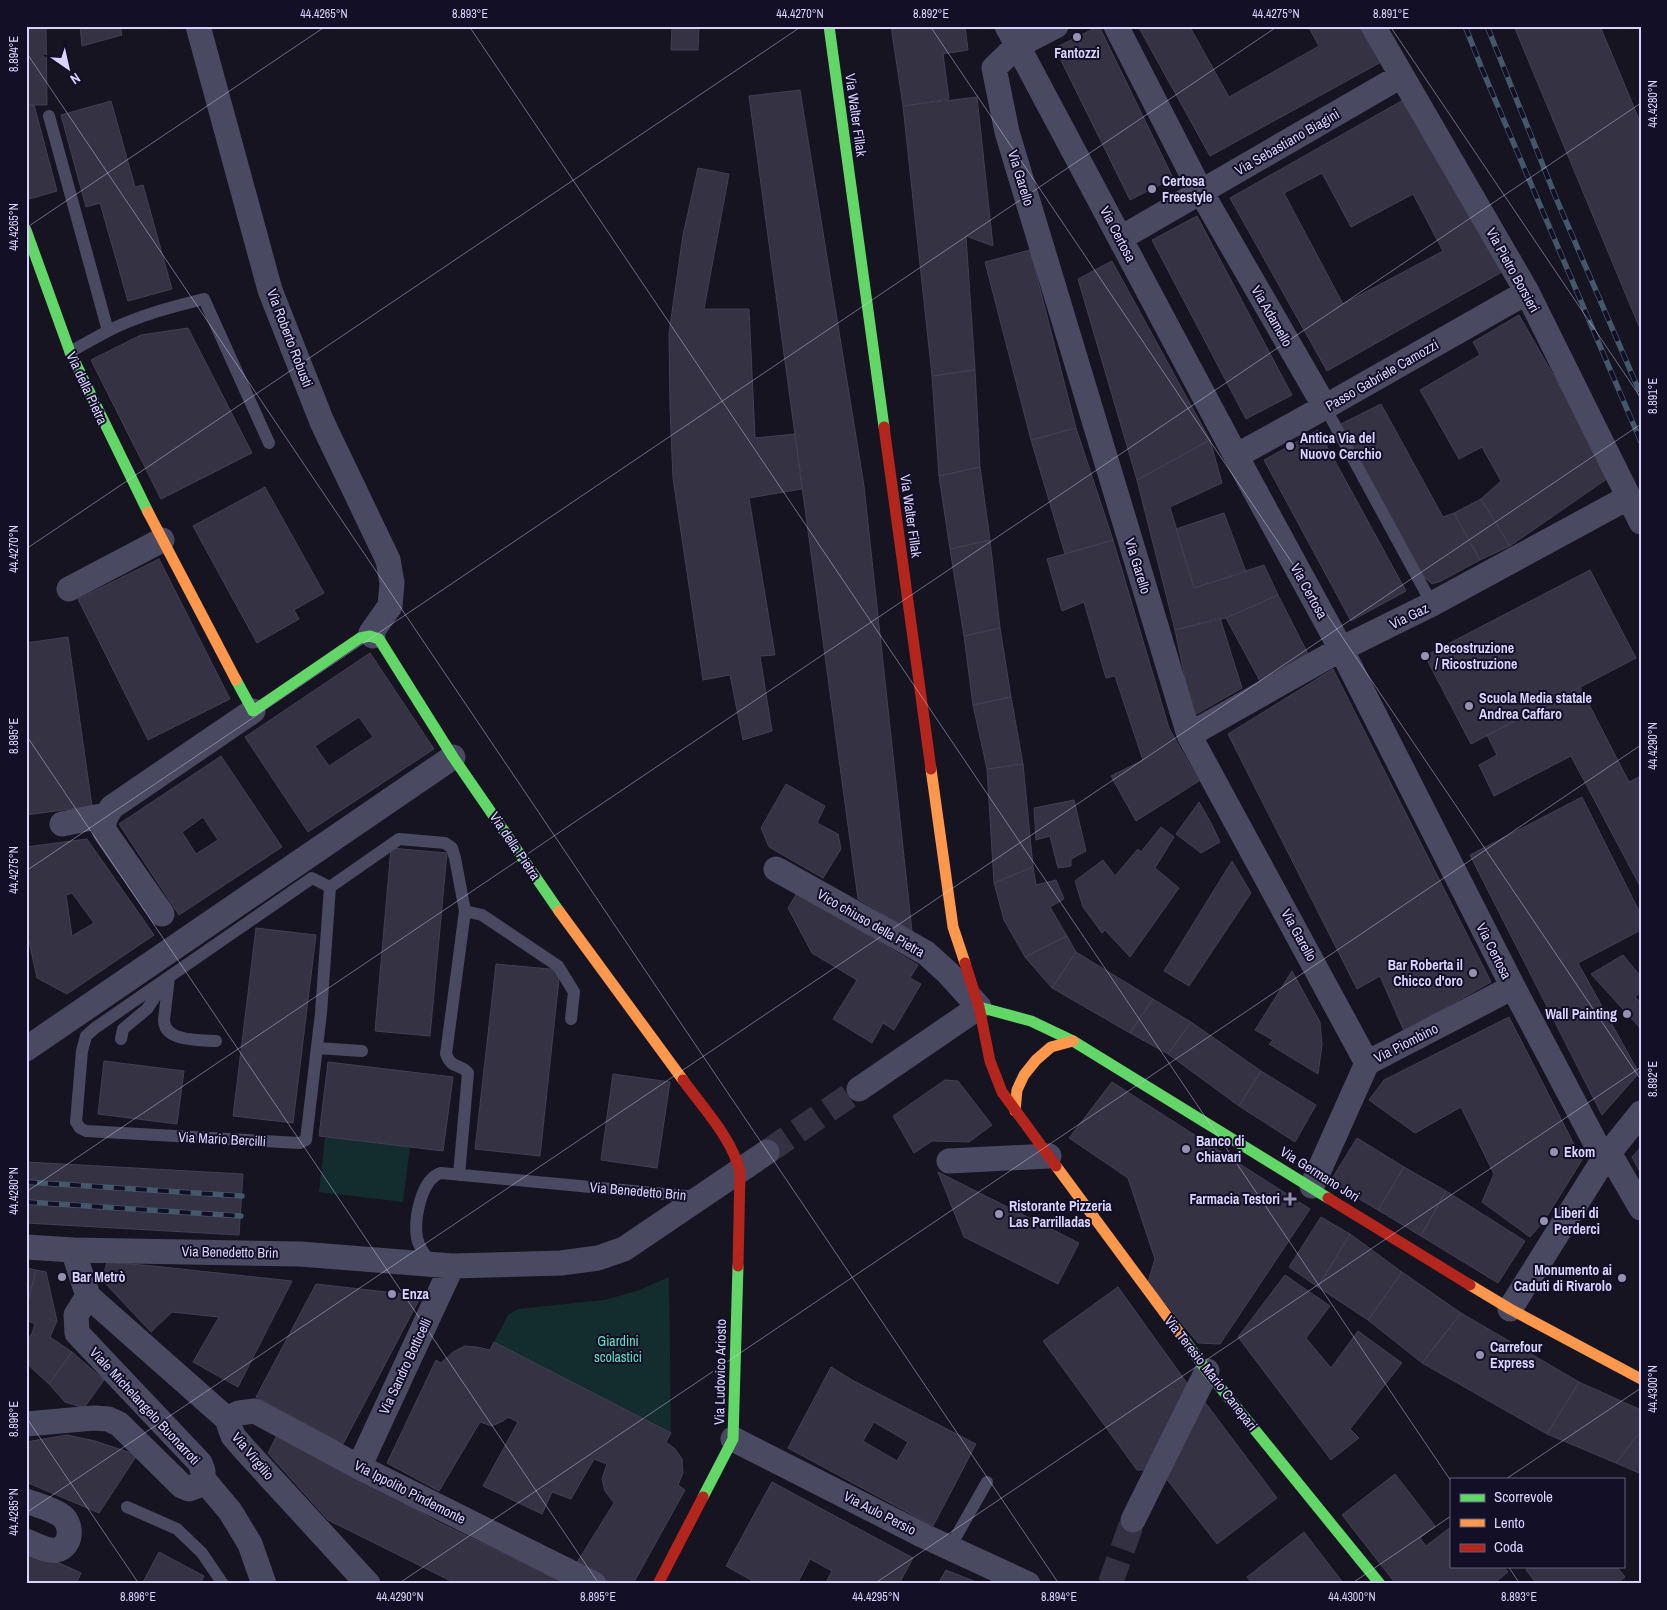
<svg xmlns="http://www.w3.org/2000/svg" width="1667" height="1610" font-family="'Archivo Narrow',sans-serif">
	<style>
		.green { fill: #132c2d }
		.building { fill: #343243; stroke: #433f54; fill-rule: evenodd }
		.lines { fill: none; stroke-linecap: round; stroke-linejoin: round }
		.street-tunnel { stroke: #333142; stroke-width: 25; stroke-dasharray: 25 12; stroke-linecap: butt }
		.lane { stroke: #4a4962; stroke-width: 12 }
		.street { stroke: #4a4962; stroke-width: 25 }
		.fast { stroke: #63d668; stroke-width: 11 }
		.slow { stroke: #ff974d; stroke-width: 11 }
		.jam { stroke: #b3261e; stroke-width: 11 }
		.rail-casing { stroke: #43596b; stroke-width: 5.5 }
		.rail { stroke: #130f26; stroke-width: 4; stroke-dasharray: 11; stroke-linecap: butt }
		.ticks { fill: none; stroke: #d9d4ff; stroke-width: 1; stroke-opacity: 0.45 }
		.poi-dot { fill: #9591b1; stroke: #130f26; stroke-width: 2 }
		.labels { text-anchor: middle; dominant-baseline: central; stroke-width: 4; stroke-linejoin: round; paint-order: stroke }
		.poi-label { font-size: 14px; font-weight: bold; fill: #d9d4ff; stroke: #130f26; text-anchor: start }
		.street-label { font-size: 14px; fill: #d9d4ff; stroke: #130f26 }
		.park-label { font-size: 14px; fill: #5fe0c0; stroke: #130f26 }
		.neatline { fill: none; stroke: #d9d4ff; stroke-width: 2 }
		.ticks-label { font-size: 12px; text-anchor: middle; fill: #d9d4ff }
	</style>
	<rect width="100%" height="100%" fill="#161421"/>
	<path class="green" d="M325,1137L410,1147L403,1202L319,1192Z
		M669,1277L671,1433L494,1342L508,1315L518,1309L604,1300L637,1291Z"/>
	<path class="building" d="M26,26H46L47,105H26Z
		M80,26H120L122,35L82,46Z
		M672,26H699L698,50H671Z
		M891,26H965L968,50L943,54L949,99L903,106Z
		M1099,26L1173,178L1130,200L1055,48Z
		M1138,26H1192L1190,27L1229,97L1319,46L1308,26H1363L1383,61L1210,156Z
		M1514,26H1600L1641,124V331Z
		M800,90L864,486L912,931L858,899L749,96Z
		M977,97L993,246L966,236L975,370L932,376L903,106Z
		M1405,99L1502,272L1327,371L1230,198ZM1322,173L1351,227L1413,194L1443,251L1343,304L1284,193Z
		M111,101L135,187L143,185L172,289L128,301L100,203L86,207L61,115Z
		M26,105H34L57,191L26,200Z
		M698,168L729,174L704,309H749L755,438L795,434L802,489L749,498L775,655L760,656L772,731L743,740L730,675L703,680L673,478L670,407L669,333L683,235Z
		M1197,216L1292,395L1246,419L1152,240Z
		M1030,250L1076,428L1031,440L985,262Z
		M1112,261L1210,440L1137,480L1078,279Z
		M1519,315L1611,476L1510,546L1481,499L1501,481L1482,447L1459,459L1420,390L1480,355L1473,342Z
		M188,328L252,453L161,499L91,360L141,335Z
		M975,370L980,467L939,476L932,376Z
		M1381,404L1443,517L1454,513L1480,560L1441,581L1432,584L1425,578L1339,425Z
		M1076,428L1113,540L1065,554L1031,440Z
		M1318,430L1406,591L1351,621L1264,460Z
		M1210,440L1222,483L1170,507L1194,588L1264,565L1278,595L1226,618L1175,630L1137,480Z
		M980,467L990,540L950,549L939,476Z
		M265,487L324,593L294,610L299,619L257,643L193,526Z
		M1481,499L1510,546L1480,560L1454,513Z
		M1224,513L1246,572L1194,588L1176,529Z
		M990,540L1000,628L964,636L950,549Z
		M1113,540L1169,728L1199,781L1136,821L1111,776L1143,760L1115,676L1106,678L1084,602L1062,611L1047,559Z
		M159,559L230,699L148,740L78,599Z
		M1590,570L1636,658L1471,744L1425,656Z
		M1278,595L1308,654L1260,681L1226,618Z
		M1220,618L1242,688L1193,716L1175,630Z
		M1000,628L1011,697L973,705L964,636Z
		M68,637L92,806L26,815V643Z
		M370,653L434,749L308,832L245,737ZM359,717L373,737L329,766L315,746Z
		M1333,669L1491,982L1404,1031L1380,976L1357,989L1228,734Z
		M1580,687L1629,782L1641,776V888L1571,756L1494,796L1479,765L1497,755L1487,735Z
		M1011,697L1023,764L987,769L973,705Z
		M221,756L282,847L179,915L119,824ZM203,817L218,840L196,854L182,832Z
		M1023,764L1033,867L994,883L987,769Z
		M786,784L825,806L817,823L838,834L841,849L823,878L769,847L761,828Z
		M1582,797L1641,915V930L1578,963L1639,1073L1602,1115L1470,855Z
		M1074,800L1086,851L1071,859V866L1058,868L1050,836L1036,840L1034,808Z
		M1199,802L1211,823L1220,842L1201,853L1176,834Z
		M1161,827L1174,837L1155,868L1179,888L1130,957L1105,930L1102,933L1083,907L1075,881L1103,860L1115,876L1138,849L1141,852Z
		M87,839L154,935L67,994L37,978L26,928V847ZM72,893L94,923L72,936L66,895Z
		M391,848L447,853L430,1036L375,1031Z
		M1232,861L1251,893L1189,986L1164,971Z
		M1033,867L1036,885L1056,880L1064,899L1050,907L1067,936L1025,957L1004,920L994,883Z
		M797,893L918,965L910,978L921,984L894,1030L883,1023L872,1043L833,1019L857,980L812,953L788,908Z
		M256,928L316,935L293,1123L233,1116Z
		M1067,936L1076,952L1052,988L1025,957Z
		M1076,952L1153,999L1130,1033L1052,988Z
		M1623,955L1641,977V992L1635,997L1641,1003V1029L1591,974Z
		M496,964L560,970L540,1156L475,1149Z
		M1292,971L1320,1022L1322,1045L1318,1074L1269,1044L1273,1040L1255,1030Z
		M1153,999L1191,1022L1168,1054L1130,1033Z
		M1509,1017L1582,1160L1544,1221L1530,1237L1482,1202L1494,1174L1461,1107L1415,1133L1369,1100L1384,1080Z
		M1191,1022L1261,1071L1239,1106L1168,1054Z
		M104,1061L184,1071L177,1124L98,1114Z
		M328,1062L453,1077L443,1151L319,1136Z
		M1261,1071L1316,1105L1295,1142L1239,1106Z
		M613,1074L670,1082L657,1168L601,1160Z
		M945,1080L958,1081L992,1125L969,1142L932,1141L914,1153L893,1116Z
		M1112,1082L1310,1209L1220,1344L1198,1343L1148,1282L1155,1259L1128,1178L1069,1138Z
		M1357,1138L1404,1167L1378,1210L1330,1182Z
		M1641,1147V1174L1632,1157Z
		M26,1162L243,1174L239,1235L26,1223Z
		M1404,1167L1446,1191L1421,1236L1378,1210Z
		M938,1172L1079,1243L1058,1284L964,1237Z
		M1446,1191L1525,1241L1498,1283L1421,1236Z
		M1321,1217L1350,1234L1318,1287L1289,1267Z
		M1350,1234L1402,1272L1368,1320L1318,1287Z
		M107,1262L153,1266L292,1281L238,1387L193,1362L219,1317L172,1312L151,1332L102,1280Z
		M26,1268L36,1270L26,1310Z
		M36,1270L46,1272L57,1321L50,1337L72,1352L49,1384L26,1363V1336H31L35,1324L26,1320V1310Z
		M1402,1272L1461,1313L1422,1363L1368,1320Z
		M1285,1275L1330,1306L1306,1338L1331,1368L1358,1331L1402,1363L1350,1429L1359,1438L1331,1460L1238,1337Z
		M316,1284L421,1296L343,1444L256,1397Z
		M1118,1287L1189,1386L1148,1470H1137L1043,1341Z
		M1461,1313L1579,1382L1547,1434L1422,1363Z
		M494,1342L671,1433L666,1442L675,1449L682,1459L683,1473L678,1485L685,1490L633,1584H614L576,1564L614,1503L605,1491L602,1479L607,1464L594,1459L571,1499L552,1492L542,1514L483,1486L518,1422L508,1417L503,1421L492,1426L480,1422L439,1491L387,1463L436,1360L441,1363L453,1352L465,1346L477,1347L490,1350Z
		M72,1352L104,1380L84,1408L65,1402L49,1384Z
		M831,1367L852,1380L976,1444L933,1526L788,1448ZM874,1422L908,1442L897,1461L863,1441Z
		M1579,1382L1641,1410V1431L1616,1463L1547,1434Z
		M1201,1397L1277,1498L1217,1544L1162,1473Z
		M1641,1431V1471L1639,1473L1616,1463Z
		M278,1433L436,1521L566,1584H457L328,1520L268,1453Z
		M67,1435L95,1441L137,1455L99,1513L26,1482V1442Z
		M1395,1474L1435,1526L1420,1538L1426,1546L1451,1527V1566H1503L1508,1572L1493,1584H1396L1342,1515Z
		M772,1482L913,1558L899,1584H825L832,1571L810,1559L797,1584H758L726,1566Z
		M1304,1532L1344,1584H1252L1247,1577Z
		M29,1549L81,1573L76,1584H26V1555Z
		M159,1552L204,1576L200,1584H142Z
		M1530,1566H1616L1625,1577L1617,1584H1537L1526,1570Z
		M946,1570L981,1584H938Z"/>
	<g class="lines">
		<path class="street-tunnel" d="M767,1152L859,1089
			M1110,1584L1133,1520"/>
		<path class="lane" d="M49,116L108,331
			M70,352C82,345 95,338 108,331C137,316 171,307 204,299L269,443
			M1325,407L1432,604
			M330,887L321,1013L306,1140L300,1143L86,1131L80,1128L76,1122L82,1051L86,1036L95,1028L312,878L330,887L399,839L445,843L452,848L455,858L465,911L446,1054C452,1070 460,1063 468,1073L459,1175
			M465,911L482,915L558,966L574,992L571,1019
			M169,977L164,1020C164,1042 200,1040 216,1041
			M121,1039L123,1029L147,1009L164,983
			M317,1048L362,1051
			M433,1264C426,1256 419,1248 417,1238C414,1219 421,1179 441,1173L697,1197
			M127,1507L177,1529L202,1553L223,1584
			M950,1547L987,1482"/>
		<path class="street" d="M198,26L270,290L322,422L388,560L392,583L390,606L371,633L373,636
			M1007,26L1236,456L1341,649L1513,987L1604,1159
			M1056,26L1017,46L994,68L1007,132L1189,735L1367,1063
			M1116,26L1201,192L1325,407
			M1373,26L1527,292L1641,522
			M1121,238L1401,76
			M1236,456L1325,407L1527,292
			M69,589L162,540
			M1189,735L1341,649L1432,604L1629,497
			M62,824L106,815
			M776,869L926,953L948,973L979,1007L859,1089
			M162,914L105,832C102,821 106,816 112,807L253,711
			M26,1049L453,757
			M1609,1153L1641,1208
			M949,1161L1049,1156
			M1312,1186L1367,1063L1513,987
			M26,1247L73,1250L300,1254L452,1266L561,1263L598,1258L624,1249L767,1152
			M73,1250L88,1296L76,1315L77,1333L200,1463L203,1471V1479L230,1511L250,1544L264,1584
			M88,1296L227,1419L233,1436L247,1452L368,1584
			M1510,1309L1604,1159L1641,1113
			M227,1419L239,1413L255,1411L359,1467L594,1584
			M26,1424L94,1418L108,1419L119,1424L182,1486L189,1489L197,1486L203,1479
			M733,1439L924,1536L1028,1584
			M359,1467L452,1266
			M26,1501C37,1505 53,1509 62,1516C73,1525 72,1547 56,1550C46,1552 35,1544 26,1541
			M1133,1520L1207,1371"/>
		<path class="fast" d="M829,26L884,427
			M26,230L70,352L148,512
			M236,680L253,711L360,638L370,636L379,639L453,757L559,911
			M979,1007L1031,1021L1073,1041L1328,1198
			M1181,1335L1207,1371L1380,1584
			M703,1497L733,1439L738,1266"/>
		<path class="slow" d="M148,512L236,680
			M931,769L953,927L965,963
			M559,911L683,1080
			M1015,1111L1017,1090L1024,1075L1036,1060L1051,1047L1073,1041
			M1056,1166L1181,1335
			M1470,1285L1510,1309L1641,1379"/>
		<path class="jam" d="M884,427L931,769
			M965,963L979,1007L990,1061L1002,1092L1056,1166
			M683,1080C703,1108 732,1138 740,1172L738,1266
			M1328,1198L1470,1285
			M658,1584L703,1497"/>
		<defs>
			<path id="rail" d="M1465,26L1482,69L1641,442
				M1487,26L1556,198L1641,395
				M26,1182L242,1196
				M26,1202L241,1216"/>
		</defs>
		<use href="#rail" class="rail-casing"/>
		<use href="#rail" class="rail"/>
	</g>
	<path class="ticks" d="M469,26L1451,1481M930,26L1641,1080M1390,26L1641,398M26,52L1059,1584M26,228L326,26M26,549L802,26M26,735L599,1584M26,871L1278,26M26,1192L1641,103M26,1417L139,1584M1506,1479L1641,1388M26,1513L1641,424M1508,1566L1520,1584M398,1584L1641,745M874,1584L1641,1067M1351,1584L1451,1516"/>
	<g class="poi-dot">
		<circle cx="1077" cy="37" r="5"/>
		<circle cx="1152" cy="189" r="5"/>
		<circle cx="1290" cy="446" r="5"/>
		<circle cx="1425" cy="656" r="5"/>
		<circle cx="1469" cy="706" r="5"/>
		<circle cx="1473" cy="973" r="5"/>
		<circle cx="1627" cy="1014" r="5"/>
		<circle cx="1186" cy="1149" r="5"/>
		<circle cx="1554" cy="1152" r="5"/>
		<path d="M1287.5 1191.5h5v5h5v5h-5v5h-5v-5h-5v-5h5z"/>
		<circle cx="999" cy="1214" r="5"/>
		<circle cx="1544" cy="1221" r="5"/>
		<circle cx="62" cy="1277" r="5"/>
		<circle cx="1622" cy="1278" r="5"/>
		<circle cx="392" cy="1294" r="5"/>
		<circle cx="1480" cy="1355" r="5"/>
	</g>
	<g class="labels">
		<g class="poi-label">
			<text x="1077" y="53" text-anchor="middle">Fantozzi</text>
			<text x="1162" y="181">Certosa<tspan x="1162" dy="16">Freestyle</tspan></text>
			<text x="1300" y="438">Antica Via del<tspan x="1300" dy="16">Nuovo Cerchio</tspan></text>
			<text x="1435" y="648">Decostruzione<tspan x="1435" dy="16">/ Ricostruzione</tspan></text>
			<text x="1479" y="698">Scuola Media statale<tspan x="1479" dy="16">Andrea Caffaro</tspan></text>
			<text x="1463" y="965" text-anchor="end">Bar Roberta il<tspan x="1463" dy="16">Chicco d'oro</tspan></text>
			<text x="1617" y="1014" text-anchor="end">Wall Painting</text>
			<text x="1196" y="1141">Banco di<tspan x="1196" dy="16">Chiavari</tspan></text>
			<text x="1564" y="1152">Ekom</text>
			<text x="1280" y="1199" text-anchor="end">Farmacia Testori</text>
			<text x="1009" y="1206">Ristorante Pizzeria<tspan x="1009" dy="16">Las Parrilladas</tspan></text>
			<text x="1554" y="1213">Liberi di<tspan x="1554" dy="16">Perderci</tspan></text>
			<text x="1612" y="1270" text-anchor="end">Monumento ai<tspan x="1612" dy="16">Caduti di Rivarolo</tspan></text>
			<text x="72" y="1277">Bar Metrò</text>
			<text x="402" y="1294">Enza</text>
			<text x="1490" y="1347">Carrefour<tspan x="1490" dy="16">Express</tspan></text>
		</g>
		<g class="street-label">
			<text transform="translate(856 115) rotate(82)">Via Walter Fillak</text>
			<text transform="translate(1287 142) rotate(-30)">Via Sebastiano Biagini</text>
			<text transform="translate(1021 178) rotate(73)">Via Garello</text>
			<text transform="translate(1118 234) rotate(62)">Via Certosa</text>
			<text transform="translate(1513 270) rotate(61)">Via Pietro Borsieri</text>
			<text transform="translate(1272 316) rotate(60)">Via Adamello</text>
			<text transform="translate(290 338) rotate(69)">Via Roberto Robusti</text>
			<text transform="translate(1382 375) rotate(-30)">Passo Gabriele Camozzi</text>
			<text transform="translate(87 388) rotate(65)">Via della Pietra</text>
			<text transform="translate(911 516) rotate(82)">Via Walter Fillak</text>
			<text transform="translate(1138 566) rotate(73)">Via Garello</text>
			<text transform="translate(1309 591) rotate(61)">Via Certosa</text>
			<text transform="translate(1409 616) rotate(-26)">Via Gaz</text>
			<text transform="translate(515 846) rotate(56)">Via della Pietra</text>
			<text transform="translate(871 923) rotate(30)">Vico chiuso della Pietra</text>
			<text transform="translate(1299 935) rotate(61)">Via Garello</text>
			<text transform="translate(1494 951) rotate(63)">Via Certosa</text>
			<text transform="translate(1406 1043) rotate(-27)">Via Piombino</text>
			<text transform="translate(222 1139) rotate(3)">Via Mario Bercilli</text>
			<text transform="translate(1320 1174) rotate(32)">Via Germano Jori</text>
			<text transform="translate(638 1191) rotate(5)">Via Benedetto Brin</text>
			<text transform="translate(230 1252) rotate(1)">Via Benedetto Brin</text>
			<text transform="translate(405 1366) rotate(-65)">Via Sandro Botticelli</text>
			<text transform="translate(720 1372) rotate(-89)">Via Ludovico Ariosto</text>
			<text transform="translate(1211 1373) rotate(52)">Via Teresio Mario Canepari</text>
			<text transform="translate(145 1406) rotate(47)">Viale Michelangelo Buonarroti</text>
			<text transform="translate(253 1456) rotate(50)">Via Virgilio</text>
			<text transform="translate(410 1492) rotate(27)">Via Ippolito Pindemonte</text>
			<text transform="translate(880 1513) rotate(27)">Via Aulo Persio</text>
		</g>
		<g class="park-label">
			<text x="618" y="1341">Giardini<tspan x="618" dy="16">scolastici</tspan></text>
		</g>
	</g>
	<rect width="1667" height="1610" fill="none" stroke="#130f26" stroke-width="55"/>
	<rect x="1450" y="1478" width="175" height="90" fill="#130f26" stroke="#625e7d"/>
	<rect x="1460" y="1494" width="25" height="8" fill="#63d668" stroke="#625e7d"/>
	<text x="1494" y="1502" font-size="15" fill="#d9d4ff">Scorrevole</text>
	<rect x="1460" y="1519" width="25" height="8" fill="#ff974d" stroke="#625e7d"/>
	<text x="1494" y="1528" font-size="15" fill="#d9d4ff">Lento</text>
	<rect x="1460" y="1544" width="25" height="8" fill="#b3261e" stroke="#625e7d"/>
	<text x="1494" y="1552" font-size="15" fill="#d9d4ff">Coda</text>
	<g transform="translate(68 68) rotate(146)" stroke="#130f26" stroke-width="4" paint-order="stroke">
	<path d="M0-4L9 19L0 12L-9 19Z" fill="#d9d4ff"/>
	<text y="-8" font-size="14" font-weight="bold" text-anchor="middle" fill="#d9d4ff">N</text>
	</g>
	<rect x="28" y="28" width="1612" height="1554" class="neatline"/>
	<g class="ticks-label">
		<text x="324" y="18">44.4265°N</text>
		<text x="470" y="18">8.893°E</text>
		<text x="800" y="18">44.4270°N</text>
		<text x="931" y="18">8.892°E</text>
		<text x="1276" y="18">44.4275°N</text>
		<text x="1391" y="18">8.891°E</text>
		<text transform="translate(14 54) rotate(-90)" y="4">8.894°E</text>
		<text transform="translate(1653 104) rotate(-90)" y="4">44.4280°N</text>
		<text transform="translate(14 227) rotate(-90)" y="4">44.4265°N</text>
		<text transform="translate(1653 396) rotate(-90)" y="4">8.891°E</text>
		<text transform="translate(14 549) rotate(-90)" y="4">44.4270°N</text>
		<text transform="translate(14 736) rotate(-90)" y="4">8.895°E</text>
		<text transform="translate(1653 746) rotate(-90)" y="4">44.4290°N</text>
		<text transform="translate(14 870) rotate(-90)" y="4">44.4275°N</text>
		<text transform="translate(1653 1079) rotate(-90)" y="4">8.892°E</text>
		<text transform="translate(14 1191) rotate(-90)" y="4">44.4280°N</text>
		<text transform="translate(1653 1389) rotate(-90)" y="4">44.4300°N</text>
		<text transform="translate(14 1419) rotate(-90)" y="4">8.896°E</text>
		<text transform="translate(14 1512) rotate(-90)" y="4">44.4285°N</text>
		<text x="138" y="1601">8.896°E</text>
		<text x="400" y="1601">44.4290°N</text>
		<text x="598" y="1601">8.895°E</text>
		<text x="876" y="1601">44.4295°N</text>
		<text x="1059" y="1601">8.894°E</text>
		<text x="1352" y="1601">44.4300°N</text>
		<text x="1519" y="1601">8.893°E</text>
	</g>
</svg>
